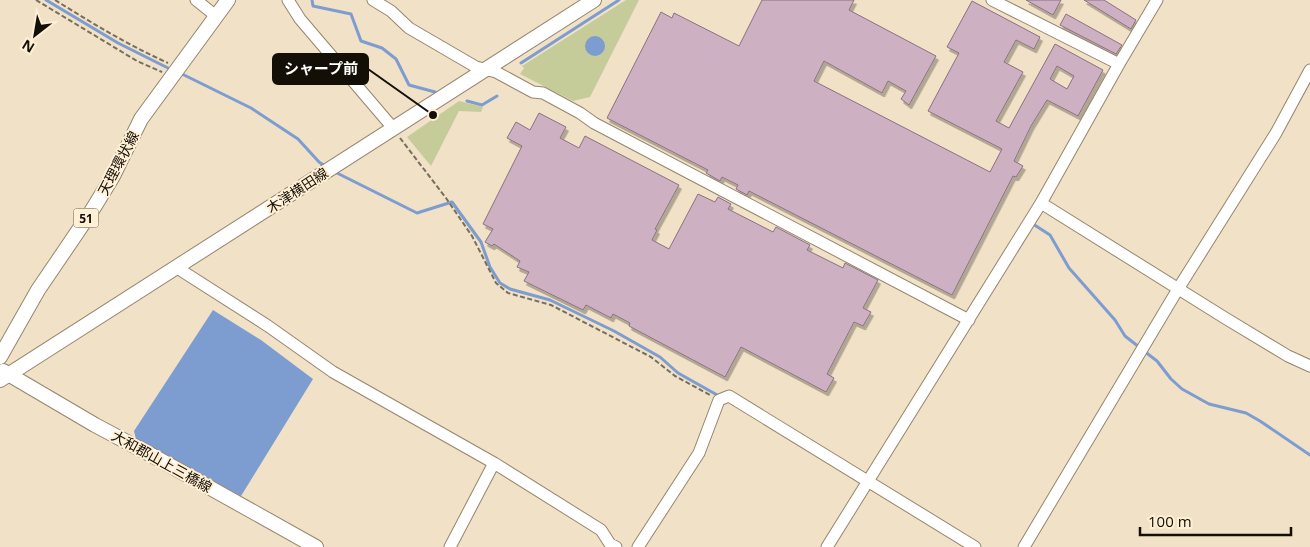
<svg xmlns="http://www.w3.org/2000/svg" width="1310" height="547" font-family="'Open Sans','Noto Sans JP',sans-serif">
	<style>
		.green { fill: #c5cc99 }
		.water { fill: #7d9cd0 }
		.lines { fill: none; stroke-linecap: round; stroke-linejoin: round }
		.stream { stroke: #7d9cd0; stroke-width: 3 }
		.building { fill: #cdb1c3; stroke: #8a7081; fill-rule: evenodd; filter: url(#shadow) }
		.minor-casing { stroke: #94866d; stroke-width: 13 }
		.major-casing { stroke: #94866d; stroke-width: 16 }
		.path { stroke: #786e5d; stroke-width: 2; stroke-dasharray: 5 2.5; stroke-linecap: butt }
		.minor { stroke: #fff; stroke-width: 11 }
		.major { stroke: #fff; stroke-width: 14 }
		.labels { text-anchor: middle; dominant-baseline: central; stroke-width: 4; stroke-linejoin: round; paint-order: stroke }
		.shield { fill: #ffefd4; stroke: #5a5244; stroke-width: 1 }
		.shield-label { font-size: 12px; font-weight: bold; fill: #140f06 }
		.street-label { font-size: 14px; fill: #140f06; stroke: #ffefd4 }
		.leader { fill: none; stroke: #140f06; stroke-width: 2 }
		.callout-dot { fill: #140f06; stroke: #ffefd4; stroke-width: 2 }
		.callout { fill: #140f06; stroke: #140f06; stroke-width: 2 }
		.callout-label { font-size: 15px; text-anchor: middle; font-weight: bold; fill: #fff }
	</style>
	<defs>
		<filter id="shadow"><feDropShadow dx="2.5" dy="4" stdDeviation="0" flood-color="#0004"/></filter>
	</defs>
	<rect width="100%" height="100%" fill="#f1e2c7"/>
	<path class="green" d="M626,0H639L590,97L573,101L520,74L524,68L522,66Z
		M459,101L483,107L481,112L459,111L431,166L407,137Z"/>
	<path class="water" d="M585 46a10 10 0 1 1 20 0a10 10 0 1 1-20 0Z
		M213,310L261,340L313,379L241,496L136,439L134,431Z"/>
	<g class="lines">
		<path class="stream" d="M46,0L118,43L172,70
			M312,0L313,6L351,14L361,41L382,48L396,59L409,85L435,92
			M521,63L619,0
			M180,73L251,108L298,139L319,162L325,166
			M467,101L482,105L497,96
			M333,171L417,213L452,202L481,242L490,267L500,283L510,289L550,300L614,331L660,357L678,373L719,396
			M1033,224L1050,235L1069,268L1115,320L1125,336L1139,347
			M1144,351L1157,361L1171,379L1182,389L1209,404L1246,413L1260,421L1310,455"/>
	</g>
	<path class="building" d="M762,0H854L849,10L936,56L909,105L901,99L906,91L888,81L882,93L824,61L814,81L990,172L1002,149L928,111L959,53L947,47L972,1L1040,37L1034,49L1016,40L1004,62L1023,72L996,121L1009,128L1055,44L1103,70L1078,116L1047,100L1031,126L1014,161L1023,166L1016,177L1013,176L952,295L749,191L747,195L736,189L738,185L722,177L720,181L706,173L708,170L607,118L661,12L672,18L674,13L739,46ZM1057,66L1074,76L1067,89L1050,79Z
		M1026,0H1061L1053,15Z
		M1084,0H1104L1136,20L1131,29Z
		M1066,14L1122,45L1116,54L1060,25Z
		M539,113L566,127L560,138L579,148L585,136L679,185L655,229L657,230L652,240L669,249L698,194L715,202L718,197L731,204L728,209L773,232L776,227L810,245L807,250L843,268L845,263L878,280L863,308L871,312L863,326L854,322L827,374L834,378L826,392L741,347L725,377L629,326L630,323L613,314L611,318L586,305L583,310L524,281L529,272L517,267L520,261L494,244L492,246L485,242L493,229L483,224L522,146L507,138L516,122L530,130Z"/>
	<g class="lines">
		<defs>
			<path id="minor" d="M196,0L216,16
				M288,0L300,19L393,128
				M373,0L391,11L409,28L476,67L496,72L533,92L543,93L580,113L594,123L969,320
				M992,0L1119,64
				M1041,203L1225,318L1288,356L1310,366
				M179,266L182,271L268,326L333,372L494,463L601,530L610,544L616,547
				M450,547L494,463
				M638,547L699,453L719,400L729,396L975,547
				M827,547L1041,203L1119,64L1157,0
				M1024,547L1178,289L1276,133L1310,70"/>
			<path id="major" d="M0,357L38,290L91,212L113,176L141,119L228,0
				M3,371L95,425L155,457L316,547
				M0,380L594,0"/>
		</defs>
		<use href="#minor" class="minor-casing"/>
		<use href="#major" class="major-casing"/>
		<path class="path" d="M36,0L137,61L162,72
			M55,0C92,23 128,45 168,63
			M400,138L446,198L472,236L496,283L508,293L551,305L651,357L675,376L710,395"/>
		<use href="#minor" class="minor"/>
		<use href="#major" class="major"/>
	</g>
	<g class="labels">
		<rect class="shield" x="73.5" y="208.5" width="25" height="19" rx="4"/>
		<g class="shield-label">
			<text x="86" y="218">51</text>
		</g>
		<g class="street-label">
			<text transform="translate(118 163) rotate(-62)">天理環状線</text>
			<text transform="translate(297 190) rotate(-33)">木津横田線</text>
			<text transform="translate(162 461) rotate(29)">大和郡山上三橋線</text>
		</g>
	</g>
	<path class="leader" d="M433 115L368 69"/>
	<circle class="callout-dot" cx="433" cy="115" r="5"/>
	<rect class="callout" x="273" y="54" width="95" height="30" rx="5"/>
	<g class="callout-label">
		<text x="321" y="74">シャープ前</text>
	</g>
	<g transform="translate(35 35) rotate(211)" stroke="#ffefd4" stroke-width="4" paint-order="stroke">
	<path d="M0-4L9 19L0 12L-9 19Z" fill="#140f06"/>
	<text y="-8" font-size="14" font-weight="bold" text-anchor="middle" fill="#140f06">N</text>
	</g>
	<path d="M1140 527v8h151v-8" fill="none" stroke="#140f06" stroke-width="2.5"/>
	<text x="1148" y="527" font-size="15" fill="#140f06" stroke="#ffefd4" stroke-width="4" paint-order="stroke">100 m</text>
</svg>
